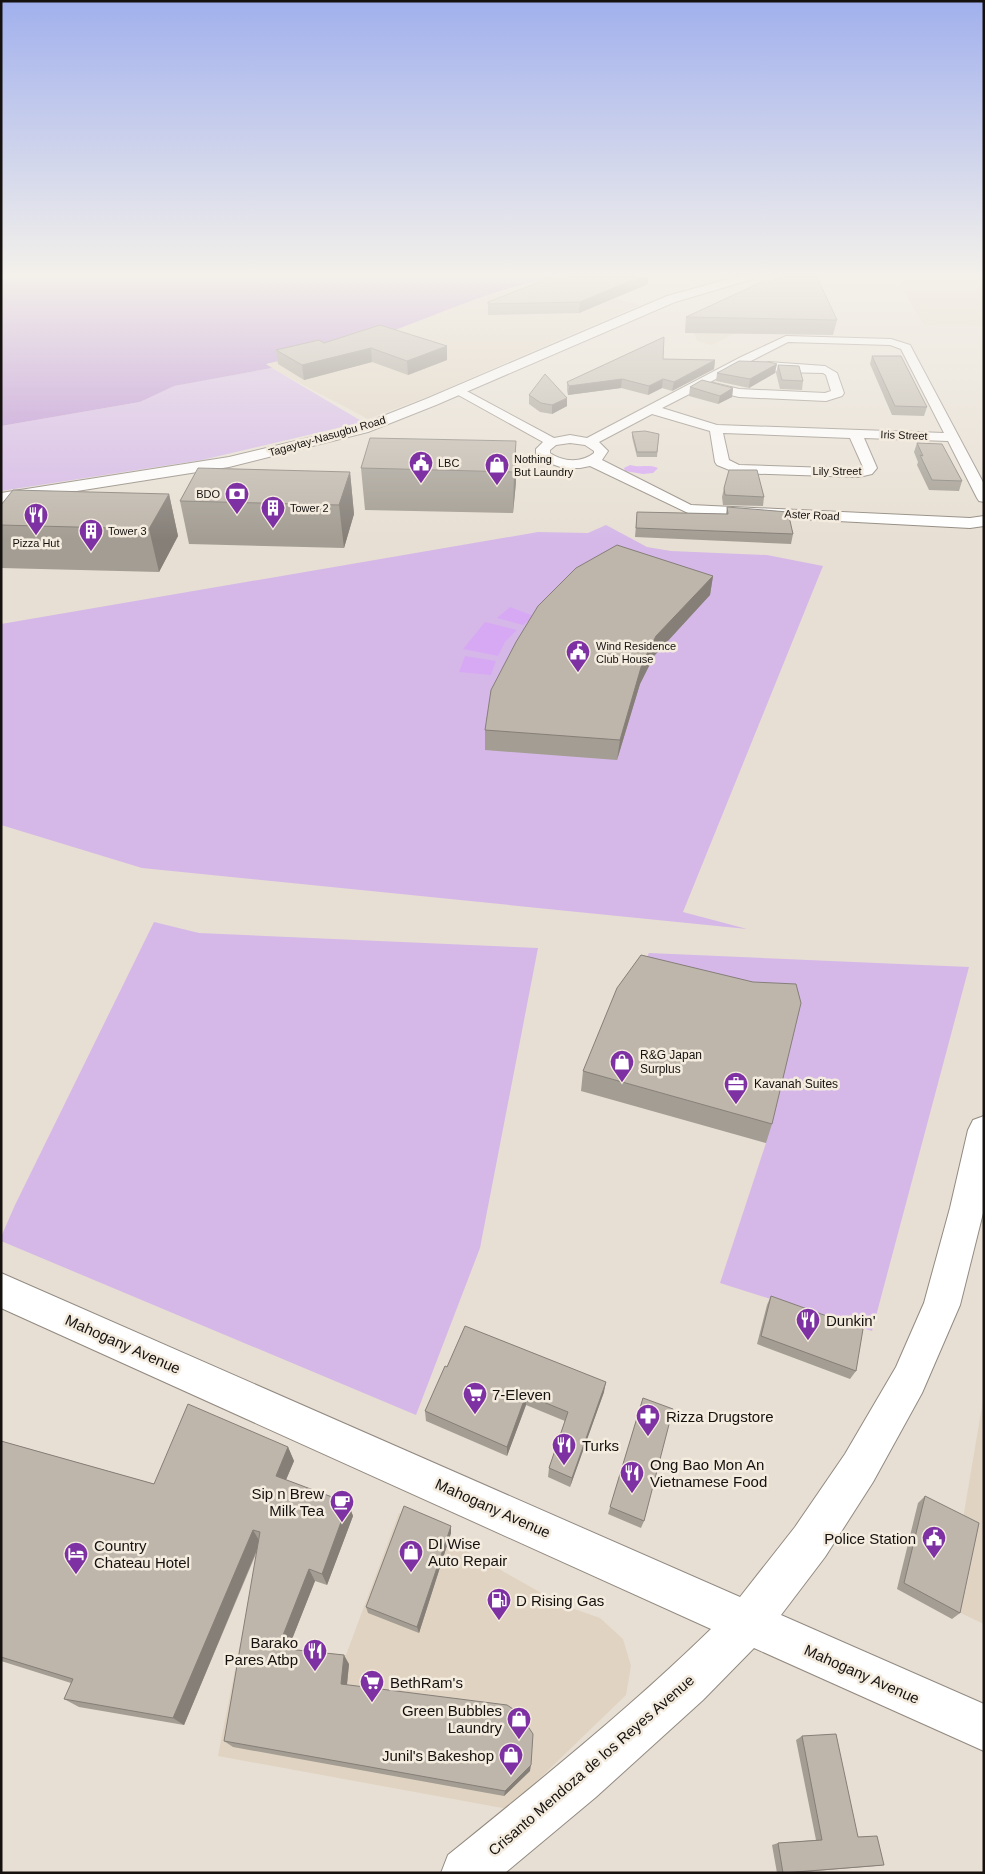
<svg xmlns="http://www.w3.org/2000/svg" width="985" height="1874" font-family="Arial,sans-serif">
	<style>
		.built { fill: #e0d3c1 }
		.green { fill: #d5b8e8 }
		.forest { fill: #ba8ed6 }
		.water { fill: #d7a9f4 }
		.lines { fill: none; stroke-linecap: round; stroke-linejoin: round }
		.minor-casing { stroke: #928a80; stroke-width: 2 }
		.secondary-casing { stroke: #928a80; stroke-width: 2 }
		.primary-casing { stroke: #928a80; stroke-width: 2 }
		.minor { fill: #fff; fill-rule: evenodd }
		.secondary { fill: #fff; fill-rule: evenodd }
		.primary { fill: #fff; fill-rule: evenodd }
		.wall { fill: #a39d93 }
		.shaded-wall { fill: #857f78 }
		.building { fill: #beb6ab; stroke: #857f78 }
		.labels { text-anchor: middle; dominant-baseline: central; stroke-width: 5; stroke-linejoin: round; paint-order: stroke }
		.far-street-label { font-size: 11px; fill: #14110e; stroke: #f5ece0 }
		.far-poi-label { font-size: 11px; fill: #14110e; stroke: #f5ece0; text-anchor: start }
		.poi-label { font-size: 12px; fill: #14110e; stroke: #f5ece0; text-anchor: start }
		.near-poi-label { font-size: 15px; fill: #14110e; stroke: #f5ece0; text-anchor: start }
		.near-street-label { font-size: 15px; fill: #14110e; stroke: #f5ece0 }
	</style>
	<rect width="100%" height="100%" fill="#e7dfd3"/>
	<path class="built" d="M895,277H984V326L924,325Z
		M545,280L639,305L427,397L368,419L265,365L327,349L477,299Z
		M746,328L712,345L697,341L694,333Z
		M984,1395V1624L948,1607Z
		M399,1513L563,1605L600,1618L623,1639L631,1666L626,1695L508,1809L218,1756L240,1644L346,1655Z"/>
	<path class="green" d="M272,368L363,422L202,460L1,491V426L140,402L173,386Z
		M606,525L647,547L671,551L767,555L823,566L683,912L747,929L142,868L1,825V624L538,532L588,533Z
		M154,922L199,933L538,948L480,1248L416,1415L1,1241V1237L15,1205Z
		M649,953L969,967L872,1331L720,1283L766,1143L638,976Z"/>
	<path class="forest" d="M1,277H561C499,286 442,313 384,334C347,347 304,355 266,364L272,368L174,386L140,402L1,426Z"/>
	<path class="water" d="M630,465C640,468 648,464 658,468L653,473L643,474L625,471L624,468Z
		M510,607L534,616L523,625L497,618Z
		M485,622L517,630L505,642L498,656L463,649Z
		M465,656L496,661L491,675L459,672Z"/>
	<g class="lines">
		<defs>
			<path id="minor" d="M786,336L891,339L910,345L984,484V502L979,501L977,498L948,441L864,438L877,468L872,474L859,477L737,473L717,465L715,462L710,431L652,414L599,442L608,451L602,460L691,505L970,518L984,516V526L970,528L688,513L590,466L580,468H563L544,461L536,454V449L543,442L451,391L453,388H461L554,438L570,435L587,438L741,357ZM788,342L890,345L901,349L944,433L717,425L662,408L701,388L739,397L826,401L842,396L844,393L837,373L825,366L768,362L762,366L764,369L779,372L823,373L826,375L831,391L825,393L739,389L710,382ZM723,433L850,438L863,467L859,469L739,465L729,460ZM570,443L585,445L594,451V453C581,463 563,462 550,453V450L556,445Z"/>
			<path id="secondary" d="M984,1116V1209L960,1305L922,1393L873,1482L825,1557L781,1615L984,1704V1751L754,1648L703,1700L596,1797L505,1873H441L448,1855C538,1782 628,1710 711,1629L1,1308V1273L740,1597L795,1527L845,1454L896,1367L924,1303L950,1208L968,1130L973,1120Z"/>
			<path id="primary" d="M735,277H755L753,279L675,302L436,405L368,432L229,467L1,503V493L229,457L358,426L426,399L667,296Z"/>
		</defs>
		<use href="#minor" class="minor-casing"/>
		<use href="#secondary" class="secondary-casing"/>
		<use href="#primary" class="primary-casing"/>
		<use href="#minor" class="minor"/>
		<use href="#secondary" class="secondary"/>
		<use href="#primary" class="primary"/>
	</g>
	<path class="wall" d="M557,279L648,284L579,313L488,315V302Z
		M686,317L837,320L833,335L685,333Z
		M380,325L447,360L408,375L372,362L304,380L278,364L276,350L324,343Z
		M872,356L927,407L924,416L892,415L870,364Z
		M663,359L715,360L714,369L672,391L662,388L648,395L621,388L568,395L567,391V382Z
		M778,365L803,381L802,390L780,389L776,373Z
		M717,373H775L749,388L716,381Z
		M690,387L733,388L732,397L718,404L689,396Z
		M529,395L567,406L552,414L540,412L529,404Z
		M632,432L659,434L657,457H637L632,437Z
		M516,441V482L513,513L365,510L361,468Z
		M917,443L962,481L959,491L929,490L917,465L918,462L914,452Z
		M350,472L354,514L344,548L189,544L180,501Z
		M724,488L764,497L763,506L723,505L722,497Z
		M169,494L178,536L159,572L1,568V505Z
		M727,507L793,534L791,544L635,537L637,512L726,514Z
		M713,576L710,595L654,656L640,684L617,760L485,750V730Z
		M583,1071L772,1124L766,1143L581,1091Z
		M771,1296L856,1371L850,1379L757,1344L767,1305Z
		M447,1367L604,1392L570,1487L548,1477L549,1468L565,1421L526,1405L507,1456L426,1421L425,1411Z
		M643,1398L644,1521L641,1528L608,1514Z
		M1,1441L154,1484L288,1447L294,1461L286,1480L348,1503L353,1516L327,1585L315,1581L288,1649L349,1664L347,1685L530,1771L504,1796L233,1747L224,1741L258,1549L184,1725L79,1707L64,1699L71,1683L1,1661Z
		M925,1496L960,1613L952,1619L897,1589L918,1503Z
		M451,1526V1533L419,1633L368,1613L366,1607Z
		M802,1736L858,1837L884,1865L876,1866L790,1873H777L772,1845L778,1843L816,1840L796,1740Z"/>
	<path class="shaded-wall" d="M639,277H648V284L579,313L580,302Z
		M447,346V360L408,375L407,361Z
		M371,348L372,362L304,380L302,365Z
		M715,360L714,369L672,391L674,382Z
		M777,364L775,373L749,388L750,379Z
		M622,379L621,388L568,395L569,386Z
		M663,379L662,388L648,395L649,386Z
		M733,388L732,397L718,404L720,396Z
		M567,398V406L552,414V405Z
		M516,441V482L513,513L514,472Z
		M350,472L354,514L344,548L339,505Z
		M169,494L178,536L159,572L149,529Z
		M713,576L710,595L654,656L640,684L617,760L620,740L642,664L656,636Z
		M606,1382L604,1392L570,1487L572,1478Z
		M526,1395V1405L507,1456V1447Z
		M288,1447L294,1461L282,1489L276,1476Z
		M348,1503L353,1516L327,1585L322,1574Z
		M451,1526V1533L419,1633L417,1627Z
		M253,1530L260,1542L184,1725L173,1718Z
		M309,1569L315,1581L285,1657L278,1648Z
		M344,1655L349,1664L346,1693L341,1684Z
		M531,1765L530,1771L504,1796L505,1791Z"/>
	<path class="building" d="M573,277H639L580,302L488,304V302L550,278L557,279Z
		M781,277H817L837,320L686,317L766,280L770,282Z
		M380,325L447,346L407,361L371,348L302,365L276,350L319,340L324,343Z
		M664,337L663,359L715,360L674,382L663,379L649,386L622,379L569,386L567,382Z
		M872,356H901L927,407L895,406Z
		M739,361L769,362L777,364L750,379L717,373Z
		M778,365L799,366L803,381L782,380Z
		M545,374L567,398L552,405L541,403L529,395Z
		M702,380L733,388L720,396L690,387Z
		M645,431L659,434L657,452H637L632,432Z
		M370,438L516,441L514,472L361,468Z
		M917,443L942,444L962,481L932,480L920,455L923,456Z
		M198,468L350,472L339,505L180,501Z
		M729,470H757L764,497L725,495L724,488Z
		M13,490L169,494L149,529L1,525V505Z
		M727,507L788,512L793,534L636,528L637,512L728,514Z
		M617,545L713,576L656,636L642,664L620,740L485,730L491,690L516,642L538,606L576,568Z
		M641,955L753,982L796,984L801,1003L772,1124L583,1071L617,988Z
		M771,1296L863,1329L856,1371L761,1336Z
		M465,1326L606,1382L572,1478L549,1468L568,1412L526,1395L507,1447L425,1411L445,1366L447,1367Z
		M643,1398L673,1409L644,1521L610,1507Z
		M188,1404L288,1447L276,1476L348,1503L322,1574L309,1569L278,1648L344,1655L341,1684L507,1705L519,1713L533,1734L531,1765L505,1791L224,1741L260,1532L253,1530L173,1718L64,1699L73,1679L1,1657V1441L154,1484Z
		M925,1496L979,1523L960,1613L904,1583Z
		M404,1506L451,1526L417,1627L366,1607Z
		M836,1734L858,1837L877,1836L884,1865L783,1873L778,1843L822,1840L802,1736Z"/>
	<linearGradient id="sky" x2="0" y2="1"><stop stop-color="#a1b0ed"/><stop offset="0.51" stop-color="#f4f1eb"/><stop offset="1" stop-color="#f4f1eb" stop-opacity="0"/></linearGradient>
	<rect width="985" height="540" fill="url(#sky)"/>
	<defs>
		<symbol id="civic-pin" viewBox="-11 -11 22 30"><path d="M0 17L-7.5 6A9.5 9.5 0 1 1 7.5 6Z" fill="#7d31a3" stroke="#f5ece0"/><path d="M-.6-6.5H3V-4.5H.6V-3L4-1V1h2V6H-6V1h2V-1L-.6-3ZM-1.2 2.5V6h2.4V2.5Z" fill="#fff"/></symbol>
		<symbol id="shop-pin" viewBox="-11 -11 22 30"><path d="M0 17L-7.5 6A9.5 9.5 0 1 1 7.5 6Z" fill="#7d31a3" stroke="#f5ece0"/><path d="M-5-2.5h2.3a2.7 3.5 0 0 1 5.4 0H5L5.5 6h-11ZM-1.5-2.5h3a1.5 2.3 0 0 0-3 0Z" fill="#fff"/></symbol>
		<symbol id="bank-pin" viewBox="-11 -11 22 30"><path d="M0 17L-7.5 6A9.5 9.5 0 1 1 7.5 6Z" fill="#7d31a3" stroke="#f5ece0"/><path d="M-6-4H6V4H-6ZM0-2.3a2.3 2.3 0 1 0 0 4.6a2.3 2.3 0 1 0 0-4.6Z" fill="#fff"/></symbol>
		<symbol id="building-pin" viewBox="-11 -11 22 30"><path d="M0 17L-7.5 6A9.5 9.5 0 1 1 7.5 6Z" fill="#7d31a3" stroke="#f5ece0"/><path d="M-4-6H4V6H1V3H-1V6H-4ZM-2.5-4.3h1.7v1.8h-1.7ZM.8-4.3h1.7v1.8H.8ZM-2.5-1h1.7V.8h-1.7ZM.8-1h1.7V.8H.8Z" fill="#fff"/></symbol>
		<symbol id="restaurant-pin" viewBox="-11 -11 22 30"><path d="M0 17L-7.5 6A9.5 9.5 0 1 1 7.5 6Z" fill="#7d31a3" stroke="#f5ece0"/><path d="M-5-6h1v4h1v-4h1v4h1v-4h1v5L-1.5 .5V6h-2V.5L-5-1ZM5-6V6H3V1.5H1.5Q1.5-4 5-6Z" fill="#fff"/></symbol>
		<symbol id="office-pin" viewBox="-11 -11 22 30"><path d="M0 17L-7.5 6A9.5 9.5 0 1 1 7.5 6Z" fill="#7d31a3" stroke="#f5ece0"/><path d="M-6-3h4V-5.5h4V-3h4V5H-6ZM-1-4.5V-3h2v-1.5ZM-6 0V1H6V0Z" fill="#fff"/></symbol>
		<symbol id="supermarket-pin" viewBox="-11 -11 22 30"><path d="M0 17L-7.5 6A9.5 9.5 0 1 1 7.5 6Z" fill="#7d31a3" stroke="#f5ece0"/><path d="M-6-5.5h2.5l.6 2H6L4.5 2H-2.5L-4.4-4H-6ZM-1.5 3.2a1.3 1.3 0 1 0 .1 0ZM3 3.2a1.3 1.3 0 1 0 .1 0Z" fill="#fff"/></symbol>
		<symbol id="pharmacy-pin" viewBox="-11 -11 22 30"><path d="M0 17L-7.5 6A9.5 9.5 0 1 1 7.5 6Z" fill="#7d31a3" stroke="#f5ece0"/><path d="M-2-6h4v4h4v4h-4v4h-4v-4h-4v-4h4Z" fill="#fff"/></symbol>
		<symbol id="cafe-pin" viewBox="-11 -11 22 30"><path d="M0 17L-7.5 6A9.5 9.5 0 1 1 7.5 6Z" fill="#7d31a3" stroke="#f5ece0"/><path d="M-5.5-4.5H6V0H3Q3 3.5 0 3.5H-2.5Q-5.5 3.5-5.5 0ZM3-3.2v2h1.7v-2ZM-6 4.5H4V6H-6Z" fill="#fff"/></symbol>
		<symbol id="hotel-pin" viewBox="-11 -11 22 30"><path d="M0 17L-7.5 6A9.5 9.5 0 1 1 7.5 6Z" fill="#7d31a3" stroke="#f5ece0"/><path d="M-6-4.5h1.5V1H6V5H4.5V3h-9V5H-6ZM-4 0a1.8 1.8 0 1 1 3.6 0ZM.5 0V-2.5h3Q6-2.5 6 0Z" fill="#fff"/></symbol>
		<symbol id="fuel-pin" viewBox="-11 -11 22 30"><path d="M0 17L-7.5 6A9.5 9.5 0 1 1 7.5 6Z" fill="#7d31a3" stroke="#f5ece0"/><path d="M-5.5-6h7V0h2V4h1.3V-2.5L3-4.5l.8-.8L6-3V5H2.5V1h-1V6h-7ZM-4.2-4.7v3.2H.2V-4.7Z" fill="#fff"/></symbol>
	</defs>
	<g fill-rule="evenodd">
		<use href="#civic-pin" x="407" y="449" width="28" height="38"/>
		<use href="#shop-pin" x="483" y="451" width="28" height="38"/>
		<use href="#bank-pin" x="223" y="480" width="28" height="38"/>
		<use href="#building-pin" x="259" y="494" width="28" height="38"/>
		<use href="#restaurant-pin" x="22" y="501" width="28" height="38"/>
		<use href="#building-pin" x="77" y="517" width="28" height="38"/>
		<use href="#civic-pin" x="564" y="638" width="28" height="38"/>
		<use href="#shop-pin" x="608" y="1048" width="28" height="38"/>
		<use href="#office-pin" x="722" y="1070" width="28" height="38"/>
		<use href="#restaurant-pin" x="794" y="1306" width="28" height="38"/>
		<use href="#supermarket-pin" x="461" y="1380" width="28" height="38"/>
		<use href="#pharmacy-pin" x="634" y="1402" width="28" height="38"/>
		<use href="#restaurant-pin" x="550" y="1431" width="28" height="38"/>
		<use href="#restaurant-pin" x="618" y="1459" width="28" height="38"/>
		<use href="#cafe-pin" x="328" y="1488" width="28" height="38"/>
		<use href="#civic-pin" x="920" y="1524" width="28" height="38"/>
		<use href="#shop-pin" x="397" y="1538" width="28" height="38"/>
		<use href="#hotel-pin" x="62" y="1540" width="28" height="38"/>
		<use href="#fuel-pin" x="485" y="1586" width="28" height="38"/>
		<use href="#restaurant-pin" x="301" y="1637" width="28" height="38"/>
		<use href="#supermarket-pin" x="358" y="1668" width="28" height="38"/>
		<use href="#shop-pin" x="505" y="1705" width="28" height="38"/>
		<use href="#shop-pin" x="497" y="1741" width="28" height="38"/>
	</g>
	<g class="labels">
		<g class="far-street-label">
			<text transform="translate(904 435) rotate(2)">Iris Street</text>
			<text transform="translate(327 436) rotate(-16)">Tagaytay-Nasugbu Road</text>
			<text x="837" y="471">Lily Street</text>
			<text transform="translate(812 515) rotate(3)">Aster Road</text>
		</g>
		<g class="far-poi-label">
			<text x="514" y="459">Nothing<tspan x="514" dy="13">But Laundry</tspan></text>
			<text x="438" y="463">LBC</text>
			<text x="220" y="494" text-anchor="end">BDO</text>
			<text x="290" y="508">Tower 2</text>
			<text x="108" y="531">Tower 3</text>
			<text x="36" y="543" text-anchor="middle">Pizza Hut</text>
			<text x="596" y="646">Wind Residence<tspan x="596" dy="13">Club House</tspan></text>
		</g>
		<g class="poi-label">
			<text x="640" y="1055">R&amp;G Japan<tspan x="640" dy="14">Surplus</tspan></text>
			<text x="754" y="1084">Kavanah Suites</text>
		</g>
		<g class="near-poi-label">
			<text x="826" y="1320">Dunkin'</text>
			<text x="492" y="1394">7-Eleven</text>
			<text x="666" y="1416">Rizza Drugstore</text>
			<text x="582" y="1445">Turks</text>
			<text x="650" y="1464">Ong Bao Mon An<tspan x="650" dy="17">Vietnamese Food</tspan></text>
			<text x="324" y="1493" text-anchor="end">Sip n Brew<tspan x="324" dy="17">Milk Tea</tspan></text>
			<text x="916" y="1538" text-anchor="end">Police Station</text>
			<text x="428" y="1543">DI Wise<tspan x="428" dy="17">Auto Repair</tspan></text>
			<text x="94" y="1545">Country<tspan x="94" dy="17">Chateau Hotel</tspan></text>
			<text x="516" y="1600">D Rising Gas</text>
			<text x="298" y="1642" text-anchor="end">Barako<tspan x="298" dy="17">Pares Atbp</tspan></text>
			<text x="390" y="1682">BethRam's</text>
			<text x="502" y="1710" text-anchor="end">Green Bubbles<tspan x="502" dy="17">Laundry</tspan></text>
			<text x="494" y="1755" text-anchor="end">Junil's Bakeshop</text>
		</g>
		<g class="near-street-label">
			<text transform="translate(123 1344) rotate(24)">Mahogany Avenue</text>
			<text transform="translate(493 1508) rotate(24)">Mahogany Avenue</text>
			<text transform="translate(862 1674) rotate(24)">Mahogany Avenue</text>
			<text transform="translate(591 1765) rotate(-41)">Crisanto Mendoza de los Reyes Avenue</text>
		</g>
	</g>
	<rect width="985" height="1874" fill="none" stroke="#14110e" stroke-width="5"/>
</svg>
